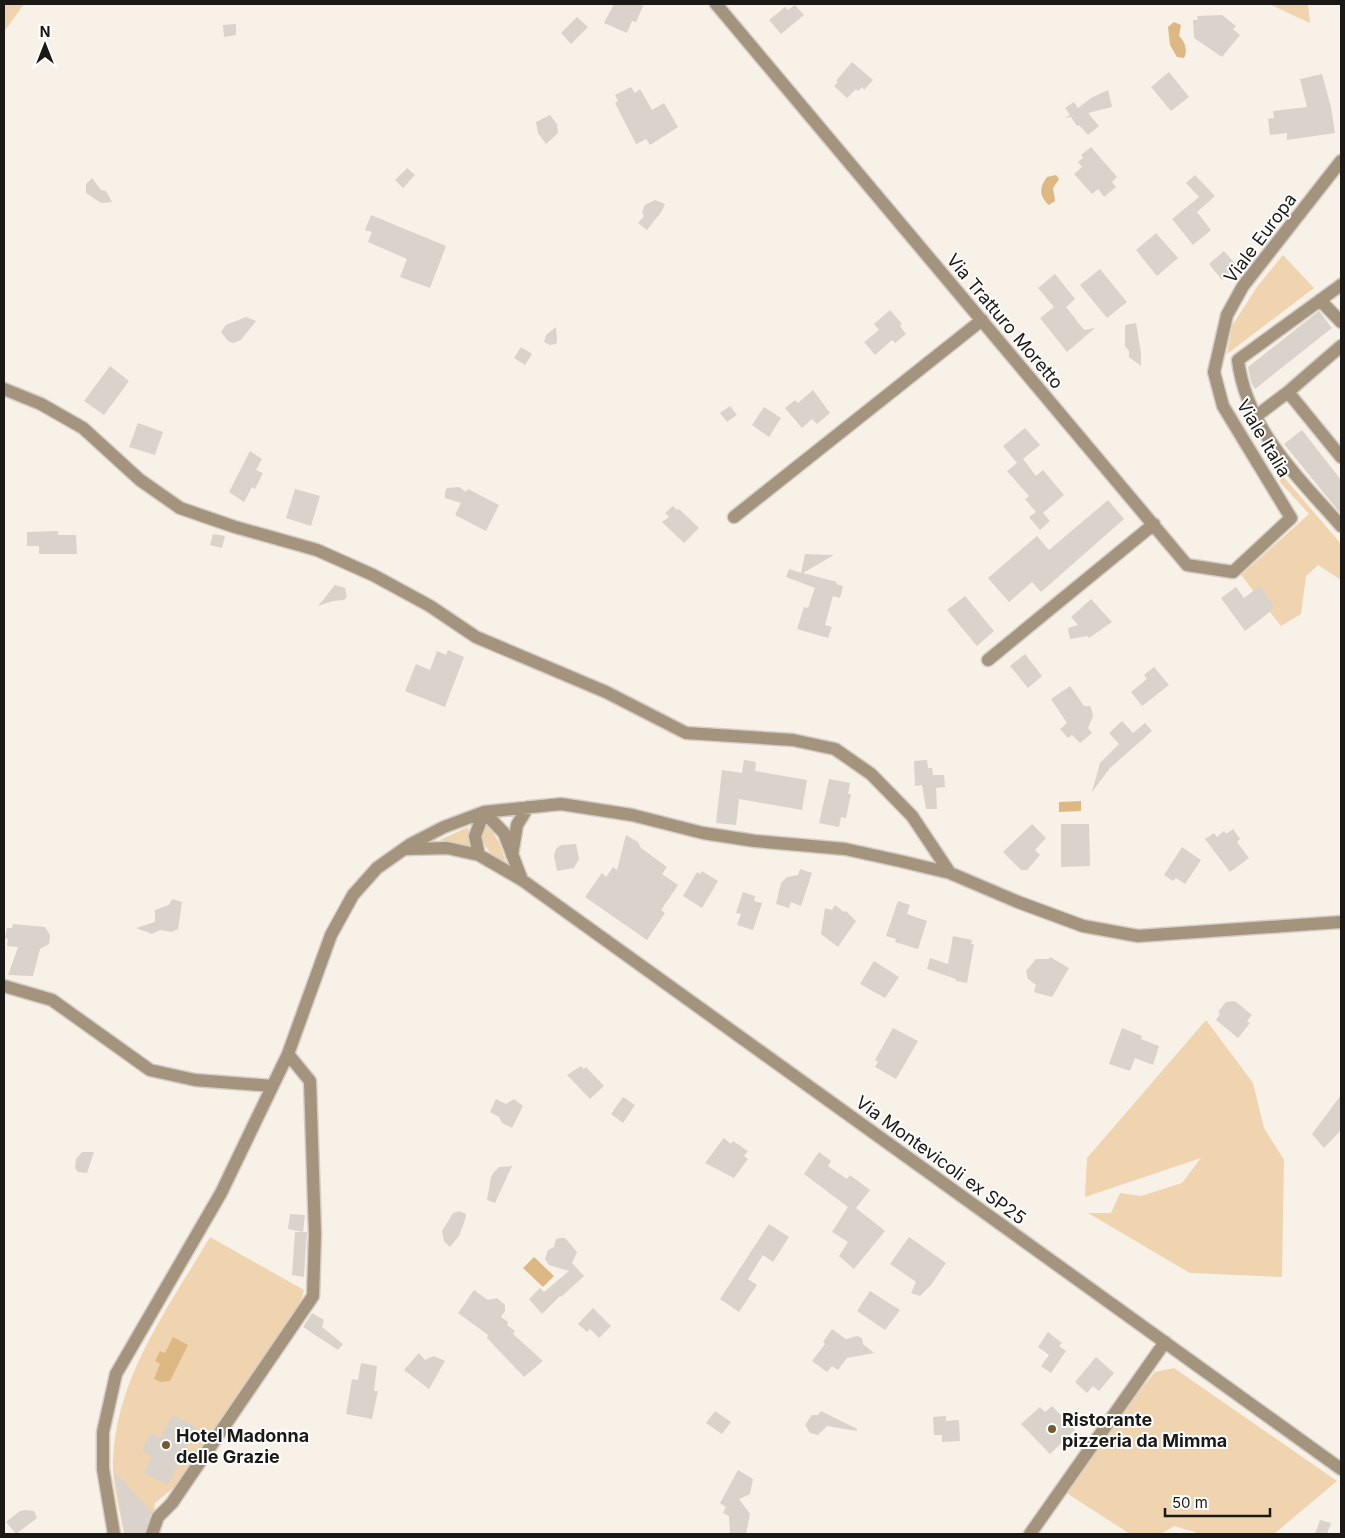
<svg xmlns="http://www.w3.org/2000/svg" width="1345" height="1538" font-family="Inter,sans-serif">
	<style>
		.green { fill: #efd4af }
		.water { fill: #deb882 }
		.building { fill: #d9d3cb }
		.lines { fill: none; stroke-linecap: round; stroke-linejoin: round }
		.minor-casing { stroke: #d4cec6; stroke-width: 15 }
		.minor { stroke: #a4947d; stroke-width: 12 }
		.poi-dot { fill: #775a2d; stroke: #fff; stroke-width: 2 }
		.labels { text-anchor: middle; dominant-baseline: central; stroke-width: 4; stroke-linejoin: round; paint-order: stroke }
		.street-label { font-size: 18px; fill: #1b1916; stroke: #fff }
		.poi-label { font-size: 18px; font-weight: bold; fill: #1b1916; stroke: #fff; text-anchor: start }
	</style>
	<rect width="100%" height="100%" fill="#f7f1e8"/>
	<path class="green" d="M4,4H24L4,32Z
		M1269,4H1308L1310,23Z
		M1283,255L1314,288L1227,354L1232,326L1257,287Z
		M1276,468L1341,544V580L1318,565L1306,576L1301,614L1281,626L1241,575L1309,514L1280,482Z
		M481,826H489L500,844L507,866C490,854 482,848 481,826Z
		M468,827L471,847L440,840Z
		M1206,1020L1253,1083L1264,1128L1284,1160L1282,1277L1190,1273L1088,1213H1111L1120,1193L1141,1196L1182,1183L1201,1158L1085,1197L1087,1158Z
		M210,1237L304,1290L300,1305L244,1386L183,1480L155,1503L154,1515L144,1534H124C120,1510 112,1483 113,1459C117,1375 169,1307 210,1237Z
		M1174,1368L1337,1481L1274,1534H1201L1174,1526L1161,1534H1130L1068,1494L1073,1473L1155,1372Z"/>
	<path class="water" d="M1174,22L1181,25L1179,36C1185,41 1188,51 1184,58L1177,57L1170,45L1168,27Z
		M1056,175L1059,179L1053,188L1055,201L1049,205C1039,197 1039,187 1047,177Z
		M1081,801V811L1059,812V802Z
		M534,1257L554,1276L543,1287L523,1268Z
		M173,1337L188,1345L170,1381L161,1382L154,1379L160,1364L155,1361L160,1351L165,1353Z"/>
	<path class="building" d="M614,4H644L636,22L632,21L627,33L604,23Z
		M795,5L804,15L781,34L769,20L785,7L788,10Z
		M1222,15L1236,26L1233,29L1240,35L1222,57L1194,38L1193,20H1198L1197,16Z
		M577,17L588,27L571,44L561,33Z
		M236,24V35L224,37L223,25Z
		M852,62L873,80L864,90L862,87L858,91L856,89L847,98L834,86L838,82L836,81Z
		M1169,72L1189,97L1171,111L1151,87Z
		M1322,74L1331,107L1335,133L1287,140V133L1270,135L1268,119L1274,118L1273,111L1307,107L1300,79Z
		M631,87L635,93L640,89L652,110L664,103L678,127L650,145L646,139L636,144L615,103L618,101L615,95Z
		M1108,90L1112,107L1088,113L1099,126L1088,135L1079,125L1077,126L1071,117L1065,118L1070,115L1065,108L1074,102L1078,108L1091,98Z
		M550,115L557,124L558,133L546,144L538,133L536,122Z
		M1091,147L1117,177L1112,182L1116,187L1104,197L1098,189L1092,194L1074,174L1082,167L1078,162L1083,158L1081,155Z
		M407,168L415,175L403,188L395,180Z
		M1195,175L1215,196L1197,212L1211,230L1193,245L1172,219L1199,197L1186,183Z
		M92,178L101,190L106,191L112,202L101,203L86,193V184Z
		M655,200L665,204L662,211L647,230L638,223L644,216L642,212L645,205Z
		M371,215L446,246L430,288L400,277L407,259L368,242L372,232L365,230Z
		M1156,233L1178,258L1157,276L1136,250Z
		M1224,251L1237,266L1222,280L1209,264Z
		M1100,269L1127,302L1107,318L1080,285Z
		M1055,274L1075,299L1066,307L1084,330L1095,328L1067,352L1040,318L1054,307L1038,288Z
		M890,310L902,324L900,326L906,334L895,343L892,340L875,355L864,342L879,330L874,324Z
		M1319,311L1332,328L1255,389L1251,382L1248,367Z
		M246,317L256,321L241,340L233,343L228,341L221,332L226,325Z
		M1136,323L1141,353V366L1129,357V351L1125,346V325Z
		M556,327L557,341L556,344L550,345L544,342L546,335Z
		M521,347L532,354L525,365L514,358Z
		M110,366L129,381L104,415L84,401Z
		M813,390L830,413L817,424L812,419L802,428L785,408L795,400L798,403Z
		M730,406L737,415L727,422L720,413Z
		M764,407L781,418L769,437L752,425Z
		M138,423L163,432L155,455L129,447Z
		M1025,428L1040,445L1023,459L1036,476L1043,470L1064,495L1043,513L1050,521L1040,530L1029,517L1036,512L1025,499L1029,496L1007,471L1017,463L1003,446Z
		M1302,430L1341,480V514L1284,444Z
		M250,451L262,459L256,470L263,473L255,489L252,487L244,502L229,492Z
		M459,487L466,492L468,489L499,505L486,531L455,515L461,503L445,498V492L447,488Z
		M295,489L320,496L311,526L286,518Z
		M1108,500L1124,519L1041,592L1032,582L1009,602L988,578L1037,536L1049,550Z
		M673,506L677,510L679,509L699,528L684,543L662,522L669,517L665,513Z
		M58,531V535H76L77,554H39V546H27V532Z
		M213,534L225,536L222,548L210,545Z
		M805,554L834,555L803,573L837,582L836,584L843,586L840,598L833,596L825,625L832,627L828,638L797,629L804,607L808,608L815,588L786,577L789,569L801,573Z
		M335,585L345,588L347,597L344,600L333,601L318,606Z
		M1260,586L1274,606L1271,611L1245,631L1221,598L1236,587L1244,598Z
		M965,596L994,631L977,646L947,610Z
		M1091,599L1112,622L1089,638L1088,636L1070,639L1068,628L1078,625L1071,617Z
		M448,650L464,657L445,707L405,691L416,664L430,670L437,651L446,655Z
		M1025,654L1042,676L1028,688L1010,666Z
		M1154,667L1169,685L1142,706L1131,692L1147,679L1144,675Z
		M1070,686L1084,706H1090L1092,711L1093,716L1088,728L1092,733L1080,743L1072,735L1068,738L1060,729L1067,723L1051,699Z
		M1122,721L1133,733L1145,723L1152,731L1110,768L1092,792L1100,763L1119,744L1109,733Z
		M744,760L756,762L755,771L807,780L802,810L739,799L736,825L716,823L722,770L742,773Z
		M927,760L928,768H932L933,775H944L945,787L936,788L937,809H926L922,785L915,786L914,761Z
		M829,779L850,783L848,794H851L846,818L841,817L839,827L819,823Z
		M1032,824L1046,838L1035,850L1040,855L1027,870H1021L1003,852Z
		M1061,824H1089L1090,866L1061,867Z
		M1233,829L1240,839L1237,842L1249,858L1230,872L1205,839L1214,833L1217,837L1224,831L1226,834Z
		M626,835L638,842L641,848L667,867L662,874L678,885L661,910L665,913L647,940L585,897L602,873L606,877L613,867L617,870Z
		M576,844L579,859L574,868L557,871L554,856L556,849L561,845Z
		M1182,847L1201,860L1185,884L1176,878L1173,881L1164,875Z
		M800,869L812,873L801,906L791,902L789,908L776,904L781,883L787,877L798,875Z
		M702,871L718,881L702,908L683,896L697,872L700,874Z
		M743,892L755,896L754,901L762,903L753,930L737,925L741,914L736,913Z
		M172,899L182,902L178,929L171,932L160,930L152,934L136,928L155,922V910L169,905Z
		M898,901L910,905L907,914L927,921L918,949L895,942L896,939L886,936Z
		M835,905L844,912L846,911L856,921L838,947L821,934L825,908L832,910Z
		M13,924L45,927L50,935L49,944L40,949L33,976L8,975L18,947L7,946L8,939L5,938L7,928H12Z
		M953,936L972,940L971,944H974L967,983L956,981V979L927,969L930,958L948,964Z
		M1050,957L1069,968L1052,997L1034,992L1036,985L1028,979L1026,971L1036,959H1049Z
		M874,961L899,977L885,998L860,984Z
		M1235,1001L1252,1015L1247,1021L1250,1023L1238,1038L1216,1020L1220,1014L1218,1012L1226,1002Z
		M893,1028L918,1041L896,1079L875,1067L878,1062L875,1060Z
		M1122,1028L1142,1036L1141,1039L1159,1046L1153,1065L1135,1058L1130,1071L1109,1064Z
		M581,1066L584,1069L586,1067L604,1086L590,1099L567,1075Z
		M1341,1095V1130L1324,1148L1312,1134Z
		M623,1097L635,1105L623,1123L611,1114Z
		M496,1099L506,1104L514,1099L523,1106L512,1128L502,1123L499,1117L490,1112Z
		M724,1138L731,1144L733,1141L748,1151L744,1156L748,1159L734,1178L705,1163Z
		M82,1152H94L87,1173L78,1172L75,1168L76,1159Z
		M819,1152L831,1161L828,1166L847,1179L850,1175L870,1190L856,1208L885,1231L854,1269L839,1256L848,1242L832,1232L848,1207L804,1174Z
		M512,1166L495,1203L487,1200L491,1177L494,1172L499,1167Z
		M459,1211L466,1214L465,1220L459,1236L450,1247L444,1241L442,1231L453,1213Z
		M290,1214L305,1215L303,1232L288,1229Z
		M769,1224L789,1237L773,1262L763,1255L748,1279L757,1285L739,1312L720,1299Z
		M295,1232H307L304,1277L292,1275Z
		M909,1237L946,1263L931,1285L920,1296L911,1293L916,1282L890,1264Z
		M560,1238H565L577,1252L572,1263L584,1276L561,1297L560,1296L542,1314L529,1299L540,1288L544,1292L569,1271L549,1265L545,1259L548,1250L554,1247L556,1239Z
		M474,1290L488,1300L497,1298L505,1305V1311L501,1317L508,1322L507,1325L515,1331L513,1334L543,1361L524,1377L487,1338L488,1335L458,1313Z
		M870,1291L900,1310L885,1330L857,1311Z
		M593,1308L611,1326L599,1338L590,1329L587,1332L578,1324Z
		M312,1313L324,1320L322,1327L343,1344L338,1350L303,1327Z
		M832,1329L846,1339L857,1336L862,1338L863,1344L874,1353L847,1358L838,1370L832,1366L827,1372L812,1361L825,1344L823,1342Z
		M1048,1332L1062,1343L1059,1346L1066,1351L1051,1373L1041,1366L1049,1355L1038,1347Z
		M419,1353L425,1360L434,1356L445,1361L429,1389L404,1370Z
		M1096,1357L1114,1373L1099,1391L1093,1386L1087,1393L1075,1382Z
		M361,1363L377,1366L374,1391H378L372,1419L346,1414L352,1379L358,1380Z
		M1052,1406L1075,1430L1050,1454L1021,1424L1040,1407L1045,1412Z
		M715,1411L731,1422L722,1434L706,1423Z
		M821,1411L857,1429V1431L827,1426L818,1435L810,1433L805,1425L812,1415H818Z
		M172,1415L197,1427L168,1485L144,1473L152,1457L142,1451L150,1433L160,1438Z
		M946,1416V1421L959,1420L960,1441L942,1442V1435H934L933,1417Z
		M738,1470L753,1479L750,1494L739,1499L750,1514L746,1534H730L729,1516L723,1513L726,1507L720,1503Z
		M114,1471L152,1512L144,1534H125Z
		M26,1510L34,1511L37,1518L16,1534L6,1522L20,1511Z
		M1320,1520L1331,1523L1327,1534H1315Z"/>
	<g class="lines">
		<defs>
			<path id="minor" d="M716,4L1187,565L1233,572L1291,518L1223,406L1214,372L1227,315L1243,286L1341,161
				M1341,285L1238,360C1246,428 1298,477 1341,526
				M1320,300L1341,322
				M4,389L41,404L83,428L140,480L180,508L235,527L317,550L373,575L430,606L476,637L606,692L686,733L793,740L835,749L871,774L912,816L950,873
				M1288,392L1341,457
				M1255,417L1288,392L1341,346
				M734,517L982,320
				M988,660L1154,524
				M484,812L504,833L522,880
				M406,849L447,848L479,855L522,880L1341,1469
				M479,855L475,836L484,812
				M512,855L517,825L528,807
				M4,986L52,1000L150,1070L195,1080L272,1086
				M114,1534L103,1469V1432L116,1374L221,1193L288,1054L331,935L353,895L377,868L411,844L444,827L484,812L561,804L632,815L703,833L755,841L845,849L900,861L950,873L1018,902L1083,926L1138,936L1341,922
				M152,1534L158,1517L172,1503L313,1296L315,1234L310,1081L288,1054
				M1030,1534L1165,1342"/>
		</defs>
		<use href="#minor" class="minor-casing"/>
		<use href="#minor" class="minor"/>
	</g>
	<g class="poi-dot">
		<circle cx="1052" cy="1429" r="5"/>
		<circle cx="166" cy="1445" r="5"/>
	</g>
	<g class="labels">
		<g class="street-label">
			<text transform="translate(1260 238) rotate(-53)">Viale Europa</text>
			<text transform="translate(1005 321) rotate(50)">Via Tratturo Moretto</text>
			<text transform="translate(1264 438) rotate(59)">Viale Italia</text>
			<text transform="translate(941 1160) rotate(36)">Via Montevicoli ex SP25</text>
		</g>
		<g class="poi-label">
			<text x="1062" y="1419">Ristorante<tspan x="1062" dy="21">pizzeria da Mimma</tspan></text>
			<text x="176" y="1435">Hotel Madonna<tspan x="176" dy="21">delle Grazie</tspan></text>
		</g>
	</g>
	<rect width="1345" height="1538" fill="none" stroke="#1b1916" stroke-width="10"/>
	<g transform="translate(45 45)" stroke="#ffffff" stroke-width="4" paint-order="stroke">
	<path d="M0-4L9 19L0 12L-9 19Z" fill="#1b1916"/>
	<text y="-8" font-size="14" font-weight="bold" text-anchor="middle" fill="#1b1916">N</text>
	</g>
	<path d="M1165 1508v8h105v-8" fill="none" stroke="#1b1916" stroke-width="2.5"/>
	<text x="1172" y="1508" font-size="15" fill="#1b1916" stroke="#ffffff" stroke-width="4" paint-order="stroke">50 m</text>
</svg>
